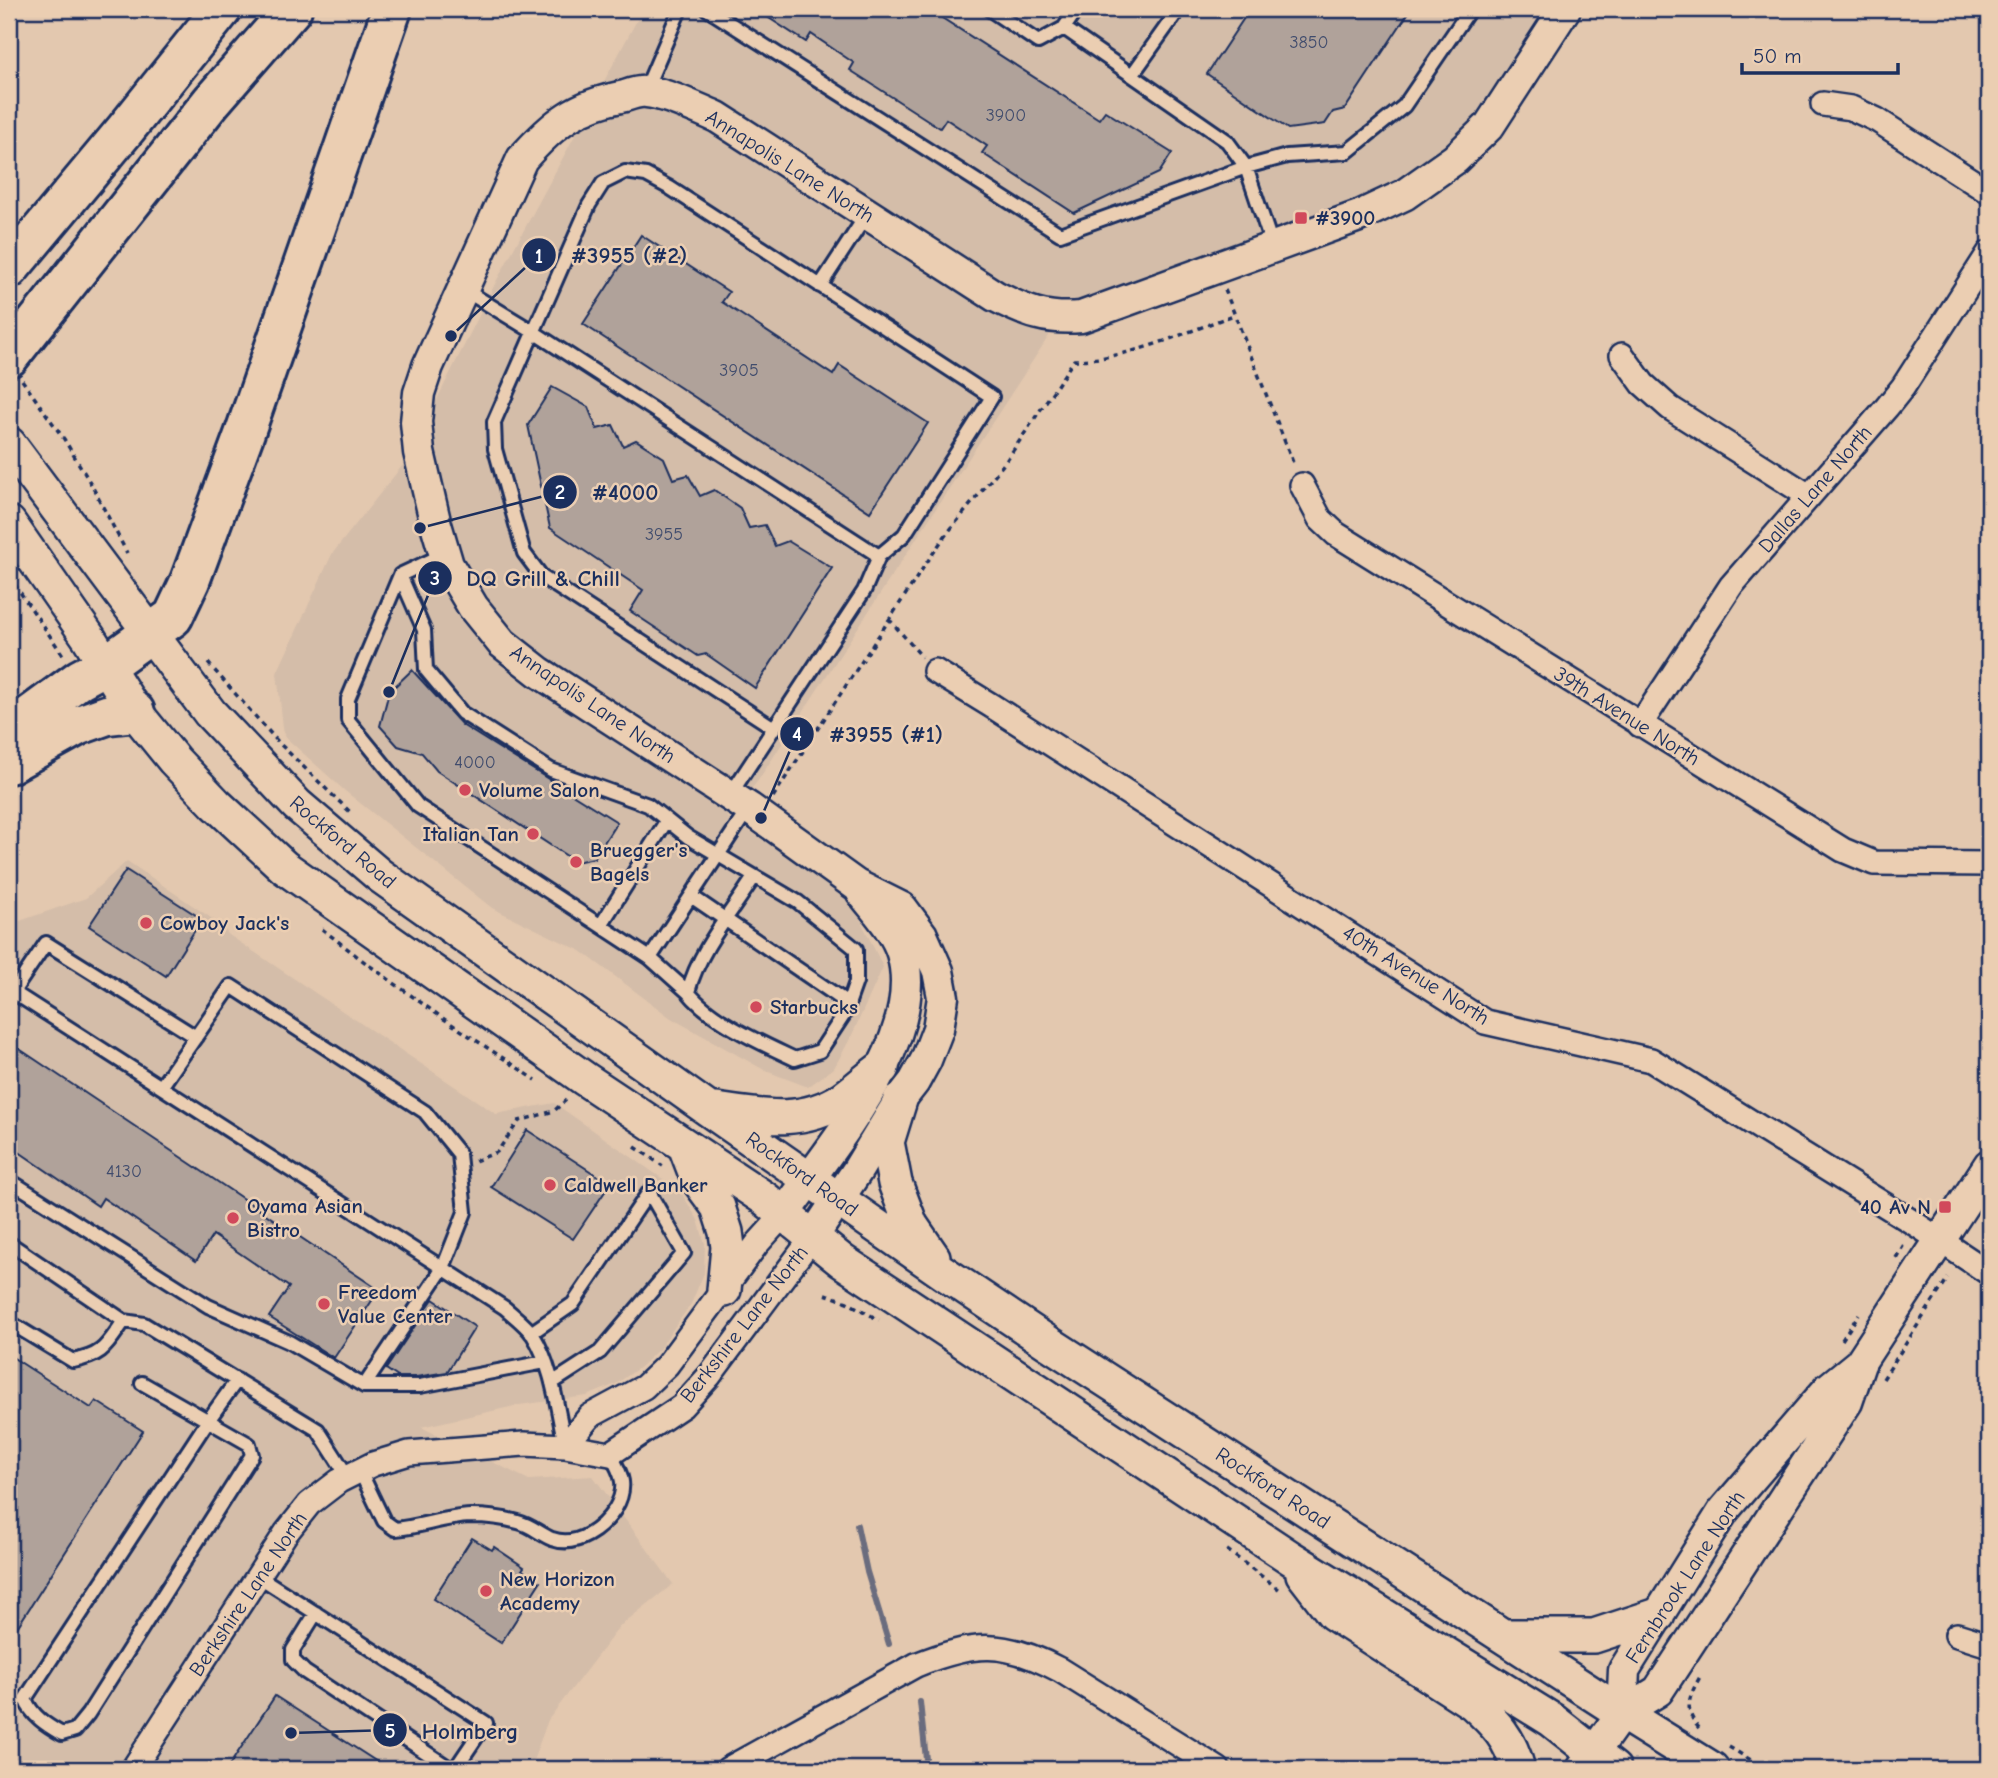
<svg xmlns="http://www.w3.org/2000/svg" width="1998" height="1778" font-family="'Comic Neue',sans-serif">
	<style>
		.built { fill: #d4bda9 }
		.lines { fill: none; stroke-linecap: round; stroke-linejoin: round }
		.stream { stroke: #6a6c7e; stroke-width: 6 }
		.building { fill: #b0a29a; stroke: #1b2f5e; stroke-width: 2 }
		.service-casing { stroke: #1b2f5e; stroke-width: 18 }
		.minor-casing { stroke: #1b2f5e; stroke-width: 28 }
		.tertiary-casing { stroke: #1b2f5e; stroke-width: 35 }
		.secondary-casing { stroke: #1b2f5e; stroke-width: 38 }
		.motorway-casing { stroke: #1b2f5e; stroke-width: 44 }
		.path { stroke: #1b2f5e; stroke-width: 3.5; stroke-dasharray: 5 5; stroke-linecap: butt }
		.service { stroke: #ebceb2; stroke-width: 12 }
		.minor { stroke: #ebceb2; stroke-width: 23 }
		.tertiary { stroke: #ebceb2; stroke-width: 30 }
		.secondary { stroke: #ebceb2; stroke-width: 33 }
		.motorway { stroke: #ebceb2; stroke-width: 38 }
		.poi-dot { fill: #d1495b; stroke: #ebceb2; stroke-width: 2.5 }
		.labels { text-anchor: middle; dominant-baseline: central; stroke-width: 5; stroke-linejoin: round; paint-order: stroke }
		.number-label { font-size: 18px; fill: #404c6d }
		.street-label { font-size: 21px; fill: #1b2f5e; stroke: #ebceb2 }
		.poi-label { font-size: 21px; font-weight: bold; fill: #1b2f5e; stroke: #ebceb2; text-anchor: start }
		.leader { fill: none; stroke: #1b2f5e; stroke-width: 2.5 }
		.callout-dot { fill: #1b2f5e; stroke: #ebceb2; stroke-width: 2.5 }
		.mark-label { font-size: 21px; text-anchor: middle; font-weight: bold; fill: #fff }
		.callout-label { font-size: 23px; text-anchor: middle; font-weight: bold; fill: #1b2f5e; stroke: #ebceb2; stroke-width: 5; stroke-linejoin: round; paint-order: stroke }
	</style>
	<rect width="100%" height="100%" fill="#e3c8af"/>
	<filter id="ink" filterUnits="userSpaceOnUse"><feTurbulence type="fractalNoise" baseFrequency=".0143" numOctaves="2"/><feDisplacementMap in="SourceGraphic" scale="14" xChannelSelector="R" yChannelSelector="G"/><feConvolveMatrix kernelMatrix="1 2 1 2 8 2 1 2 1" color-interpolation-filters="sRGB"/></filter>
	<g filter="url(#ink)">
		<path class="built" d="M643,9H1566L1440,170L1060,319L757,782L727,817L847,892L883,967L851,1037L834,1068L808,1087L766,1071L671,1018L581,951L492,908L345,791L284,736L277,673L332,554L406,461L497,280Z
			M127,861L217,922L229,935L496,1114L554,1103L680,1191L698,1220L705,1244L704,1273L691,1304L659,1349L640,1367L616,1384L587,1396L519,1405L421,1427L529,1480L593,1476L673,1584L620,1626L548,1720L530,1769H9V933L14,923L86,898Z"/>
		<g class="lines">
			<path class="stream" d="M857,1525L867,1572L889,1644
				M920,1702L927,1769"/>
		</g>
		<path class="building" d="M755,9H928L1099,119L1105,111L1172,153L1159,173L1074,213L982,153L987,146L946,119L940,128L850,70L854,63L811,34L806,42Z
			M1250,9H1411L1345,109L1333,112L1325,124L1288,129L1207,74Z
			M641,235L729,292L722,302L833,375L839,365L928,423L870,512L583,324Z
			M552,387L588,407L597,429L613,425L623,446L636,440L664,458L673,479L688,475L700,496L714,490L740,508L749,528L765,525L775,546L788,541L832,568L755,688L706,654L698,656L630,611L643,590L550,528L528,425Z
			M412,670L462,725L617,822L594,858L576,862L437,771L422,753L398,746L380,726L389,692Z
			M126,870L202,919L166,976L89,926Z
			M9,1042L379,1290L334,1358L269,1317L289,1287L213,1235L196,1261L103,1198L98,1206L9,1145Z
			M527,1130L610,1184L573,1239L491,1187Z
			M433,1299L475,1327L447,1372L416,1377H398L386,1369Z
			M9,1355L91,1408L96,1401L143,1431L9,1640Z
			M472,1538L492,1550L494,1547L524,1567L522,1570L540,1582L501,1643L433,1599Z
			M275,1696L388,1769H227Z"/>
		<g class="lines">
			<defs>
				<path id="service" d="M707,9L1060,234L1246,167L1287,156L1347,152L1404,106L1470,9
					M989,9L1038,42L1064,28L1227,141L1246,167L1273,248
					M1064,28L1077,9
					M1132,75L1179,9
					M645,91L678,14L679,9
					M820,286L867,214
					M463,289L532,331L879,556
					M445,554L400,575L348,699V720L418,806L650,958L749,808
					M400,575L424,630L426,670L462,713L551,770L648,805L688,837L798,902L856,949V982L845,1013L820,1051L795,1059C761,1043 711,1021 688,992C699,950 731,913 754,877
					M730,795L864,591L879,556L904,535L992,397L670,188L646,175L625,172L603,183L589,205L494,422L495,449L524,553L542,577L774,728
					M691,896L849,1004
					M601,925L667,820
					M650,958L688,992
					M13,992L46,943L196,1037
					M9,998L13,992L505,1308C514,1316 526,1325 533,1335C553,1367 557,1409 565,1445
					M9,1180L208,1306L289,1342L364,1386L443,1268L465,1212L459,1154L425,1112L231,986L161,1087
					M9,1243L124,1321L144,1324L318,1430L348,1477
					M9,1322L73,1361C104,1355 106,1346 124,1321
					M531,1333L573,1304L649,1192L684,1253L600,1352L552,1383
					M142,1383L249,1444L252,1455L88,1714L75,1730L62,1734C46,1725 32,1716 25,1699L207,1422L237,1380
					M364,1386H420L545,1362
					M360,1471L384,1521L395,1529C420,1527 445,1517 470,1516C485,1516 504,1518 518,1522C531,1525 540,1534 552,1539C577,1548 602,1529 615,1509C628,1487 622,1474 610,1454
					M258,1576L486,1723L455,1769
					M316,1613L293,1650V1660L305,1672L451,1769"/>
				<path id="minor" d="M1823,104L1851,108L1877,120L1989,192
					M1622,355L1643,384L1670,408L1809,496
					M1302,485L1320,519L1336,534L1843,850L1874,863L1989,864
					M935,671L992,706L1485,1022L1651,1060L1917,1225L1989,1273
					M1640,725L1731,586L1887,407L1903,387L1989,253
					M565,1446L590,1416L644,1387L667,1365L757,1244L784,1214
					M1957,1635L1989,1645
					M133,1769L286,1533L309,1504L339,1481L373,1464L409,1453L524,1444L565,1446L610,1454L682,1406L710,1375L812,1238
					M728,1769L916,1665C974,1642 1004,1640 1060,1670L1218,1769"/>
				<path id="tertiary" d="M784,1214C830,1147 927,1039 902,953C895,930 875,910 861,891
					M812,1238L857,1171L900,1100L914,1082L926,1060L938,1029L943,997L938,971L922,935L902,908L856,885L749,808L539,672L502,643L473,607L448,565L435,521L419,452L416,422L419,393L428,366L522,159C554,123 576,105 625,96C631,94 639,91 646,92C666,93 698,109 717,117L995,296C1026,312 1046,320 1081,317L1359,216L1404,195L1455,159L1489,126L1565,9
					M1622,1713L1624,1670L1724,1510L1829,1388L1861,1362
					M1582,1769L1622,1713L1658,1691L1847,1402L1861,1361L1989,1165"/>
				<path id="secondary" d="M9,444L210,713L297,805L379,875L708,1109L944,1273L1047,1342L1622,1713L1712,1769
					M9,523L89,638L135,712L174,760L216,804L284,867L585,1079L764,1198L842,1261L1291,1558L1552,1720L1614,1769
					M900,1100L887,1142L895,1183L911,1225L933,1257
					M717,1110C762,1117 803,1125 844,1098C857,1089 869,1077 882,1068
					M685,1146L698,1180L718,1207L726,1232L728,1247L724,1290
					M1303,1574L1333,1613L1473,1703C1496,1724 1510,1738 1518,1769
					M1503,1636H1594L1658,1615"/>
				<path id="motorway" d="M9,269L125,130L222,9
					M9,357L211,102L292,9
					M9,731L80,679L106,665L173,617L190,581L244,435L392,9
					M9,764L79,725L107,715L135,712"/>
			</defs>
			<use href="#service" class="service-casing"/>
			<use href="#minor" class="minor-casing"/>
			<use href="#tertiary" class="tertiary-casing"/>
			<use href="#secondary" class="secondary-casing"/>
			<use href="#motorway" class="motorway-casing"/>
			<path class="path" d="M1225,290L1294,465
				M22,380L64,439L91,484L127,553
				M9,576L63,655
				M889,619L922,657
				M208,663L280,744L350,812
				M773,797L923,568L945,536L1006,461L1074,360C1130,359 1183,333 1234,315
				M322,929L366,963L444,1019L536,1080
				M635,1147L663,1166
				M475,1161L497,1152L519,1121L554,1111L566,1100
				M1896,1258L1906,1241
				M825,1294L847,1302L879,1320
				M1842,1340L1859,1314
				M1883,1379L1948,1278
				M1227,1550L1280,1590
				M1699,1728C1682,1708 1690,1695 1701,1675
				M1729,1747L1766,1769"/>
			<use href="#service" class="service"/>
			<use href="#minor" class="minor"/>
			<use href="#tertiary" class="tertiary"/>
			<use href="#secondary" class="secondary"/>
			<use href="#motorway" class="motorway"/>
		</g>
	</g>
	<g class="poi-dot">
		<rect x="1294" y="211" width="14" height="14" rx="3.5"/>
		<circle cx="465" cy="790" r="7"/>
		<circle cx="533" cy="834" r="7"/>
		<circle cx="576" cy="862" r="7"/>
		<circle cx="146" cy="923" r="7"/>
		<circle cx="756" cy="1007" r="7"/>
		<circle cx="550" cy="1185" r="7"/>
		<rect x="1938" y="1200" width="14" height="14" rx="3.5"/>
		<circle cx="233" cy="1218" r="7"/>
		<circle cx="324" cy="1304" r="7"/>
		<circle cx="486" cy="1591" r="7"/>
	</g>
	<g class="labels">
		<g class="number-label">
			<text x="1309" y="42">3850</text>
			<text x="1006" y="115">3900</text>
			<text x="739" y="370">3905</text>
			<text x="664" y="534">3955</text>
			<text x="475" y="762">4000</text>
			<text x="124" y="1171">4130</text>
		</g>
		<g class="street-label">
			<text transform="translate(790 166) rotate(32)">Annapolis Lane North</text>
			<text transform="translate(1815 489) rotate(-49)">Dallas Lane North</text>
			<text transform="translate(593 704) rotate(34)">Annapolis Lane North</text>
			<text transform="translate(1627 716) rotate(32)">39th Avenue North</text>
			<text transform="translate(343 842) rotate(40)">Rockford Road</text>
			<text transform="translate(1416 975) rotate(32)">40th Avenue North</text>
			<text transform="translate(802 1174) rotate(35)">Rockford Road</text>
			<text transform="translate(744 1324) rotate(-52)">Berkshire Lane North</text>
			<text transform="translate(1273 1488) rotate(33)">Rockford Road</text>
			<text transform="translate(1685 1577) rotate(-57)">Fernbrook Lane North</text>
			<text transform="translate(248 1594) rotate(-56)">Berkshire Lane North</text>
		</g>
		<g class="poi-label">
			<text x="1315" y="218">#3900</text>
			<text x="479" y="790">Volume Salon</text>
			<text x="519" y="834" text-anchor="end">Italian Tan</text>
			<text x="590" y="850">Bruegger's<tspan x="590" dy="24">Bagels</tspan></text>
			<text x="160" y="923">Cowboy Jack's</text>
			<text x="770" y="1007">Starbucks</text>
			<text x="564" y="1185">Caldwell Banker</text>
			<text x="247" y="1206">Oyama Asian<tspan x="247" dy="24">Bistro</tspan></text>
			<text x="1931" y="1207" text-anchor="end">40 Av N</text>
			<text x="338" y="1292">Freedom<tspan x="338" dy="24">Value Center</tspan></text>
			<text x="500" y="1579">New Horizon<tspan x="500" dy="24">Academy</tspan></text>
		</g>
	</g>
	<path class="leader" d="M451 336L539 255M420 528L560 492M389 692L435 578M761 818L797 734M291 1733L390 1730"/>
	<g class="callout-dot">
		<circle cx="451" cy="336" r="7"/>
		<circle cx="420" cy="528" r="7"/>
		<circle cx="389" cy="692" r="7"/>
		<circle cx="761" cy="818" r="7"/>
		<circle cx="291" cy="1733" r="7"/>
		<circle cx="539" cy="255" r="18"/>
		<circle cx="560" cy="492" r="18"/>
		<circle cx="435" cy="578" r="18"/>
		<circle cx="797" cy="734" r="18"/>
		<circle cx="390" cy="1730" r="18"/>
	</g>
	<g class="mark-label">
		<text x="539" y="263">1</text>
		<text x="560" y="499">2</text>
		<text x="435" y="585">3</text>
		<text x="797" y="741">4</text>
		<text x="390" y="1738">5</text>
	</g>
	<g class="callout-label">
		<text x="629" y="263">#3955 (#2)</text>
		<text x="625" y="500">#4000</text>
		<text x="543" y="586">DQ Grill &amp; Chill</text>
		<text x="886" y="742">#3955 (#1)</text>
		<text x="470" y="1739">Holmberg</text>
	</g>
	<rect width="1998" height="1778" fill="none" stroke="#ebceb2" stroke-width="35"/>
	<rect x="18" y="18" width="1963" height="1743" fill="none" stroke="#1b2f5e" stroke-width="2.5" filter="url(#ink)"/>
	<path d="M1742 63v10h156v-10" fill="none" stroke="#1b2f5e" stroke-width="3.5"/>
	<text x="1753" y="63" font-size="21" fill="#1b2f5e" stroke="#ebceb2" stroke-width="5" paint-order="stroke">50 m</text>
</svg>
